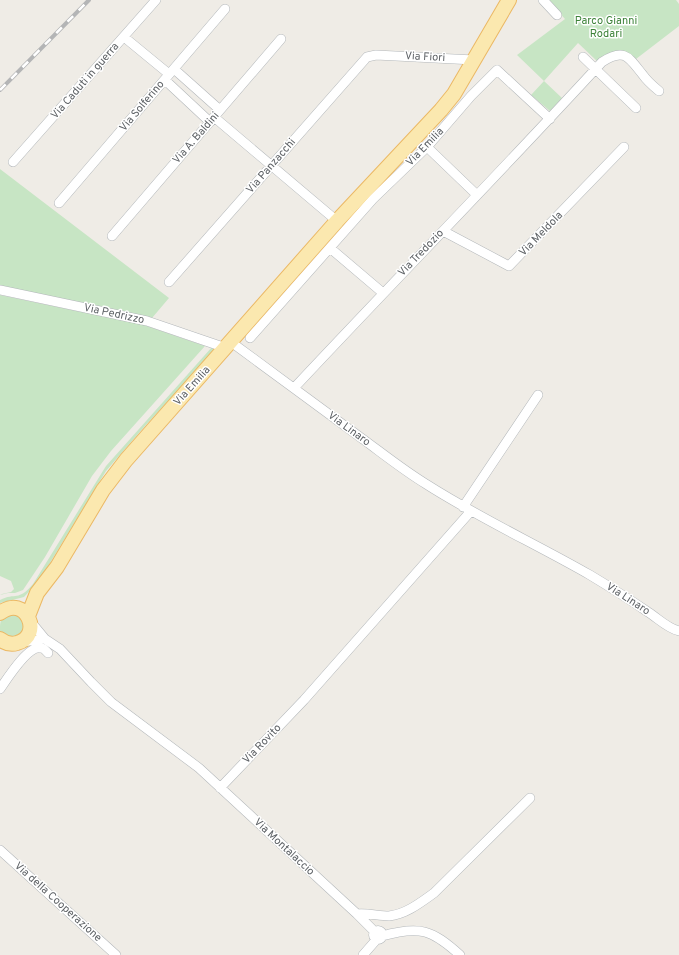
<svg xmlns="http://www.w3.org/2000/svg" width="679" height="955" font-family="Overpass,sans-serif">
	<style>
		.green { fill: #c7e5c4 }
		.lines { fill: none; stroke-linecap: round; stroke-linejoin: round }
		.street-casing { stroke: #b3b7ba; stroke-width: 10 }
		.primary-casing { stroke: #ebb864; stroke-width: 16 }
		.street { stroke: #fff; stroke-width: 9 }
		.primary { stroke: #fbe8af; stroke-width: 14 }
		.rail-casing { stroke: #b4b5b6; stroke-width: 4 }
		.rail { stroke: #fff; stroke-width: 2.5; stroke-dasharray: 8; stroke-linecap: butt }
		.labels { text-anchor: middle; dominant-baseline: central; stroke-width: 3; stroke-linejoin: round; paint-order: stroke }
		.park-label { font-size: 11px; fill: #3d8239; stroke: #fff }
		.street-label { font-size: 11px; fill: #5e6266; stroke: #fff }
	</style>
	<rect width="100%" height="100%" fill="#efece6"/>
	<path class="green" d="M548,0H676L679,4V26L636,59L631,56L598,62L578,43L544,81L562,98L550,111L531,95L544,81L517,55L565,19Z
		M0,169L169,298L152,318L0,287Z
		M0,295L144,325L205,346L111,451L92,476L45,557L23,590L15,593H8L0,595L2,594L11,592L14,589L11,581L0,576Z
		M212,347L214,351L145,426L106,471L39,581L24,597L0,603V600C16,592 18,602 33,584L106,466Z
		M11,613L20,616L24,624L23,633L12,640L0,633C0,620 0,618 11,613Z"/>
	<g class="lines">
		<defs>
			<path id="street" d="M543,0L557,15
				M124,37L169,74
				M583,57L636,108
				M174,69L220,110
				M165,80L210,122
				M214,117L337,221
				M427,147L477,195
				M13,162L156,0
				M59,203L225,9
				M443,231L509,266L624,147
				M112,236L281,39
				M330,248L383,293
				M169,282L367,57L376,55L474,60
				M0,290L147,321L226,348
				M250,338L373,199L427,147L471,96L497,70L550,119
				M231,342C274,374 317,405 360,437C382,453 403,470 426,484C479,518 536,544 590,575C610,587 629,599 648,612C659,619 667,628 679,631
				M294,388C396,279 501,172 602,62C625,47 629,58 643,75C647,81 653,86 659,91
				M463,507L538,395
				M31,622L45,639L60,649L91,682L111,702L199,768L357,914C369,913 378,916 389,916C406,914 420,903 434,893L530,798
				M21,642L45,639
				M0,689C7,679 28,645 41,648C44,648 46,651 48,653
				M220,788L304,700L471,511
				M0,850L116,955
				M357,914L375,932
				M373.5 935a4.5 4.5 0 1 1 9 0a4.5 4.5 0 1 1-9 0Z
				M382,936C420,925 432,930 460,955
				M363,955L377,939"/>
			<path id="primary" d="M0,613C26,593 44,636 17,643C11,645 5,643 0,639
				M28,616L37,593L57,567L103,490L126,460L337,221L441,110L454,94L509,0"/>
		</defs>
		<use href="#street" class="street-casing"/>
		<use href="#primary" class="primary-casing"/>
		<use href="#street" class="street"/>
		<use href="#primary" class="primary"/>
		<defs>
			<path id="rail" d="M0,90L89,0"/>
		</defs>
		<use href="#rail" class="rail-casing"/>
		<use href="#rail" class="rail"/>
	</g>
	<g class="labels">
		<g class="park-label">
			<text x="606" y="21">Parco Gianni<tspan x="606" dy="13">Rodari</tspan></text>
		</g>
		<g class="street-label">
			<text transform="translate(425 57) rotate(3)">Via Fiori</text>
			<text transform="translate(85 81) rotate(-49)">Via Caduti in guerra</text>
			<text transform="translate(142 106) rotate(-50)">Via Solferino</text>
			<text transform="translate(196 138) rotate(-49)">Via A. Baldini</text>
			<text transform="translate(425 147) rotate(-46)">Via Emilia</text>
			<text transform="translate(271 166) rotate(-49)">Via Panzacchi</text>
			<text transform="translate(541 234) rotate(-46)">Via Meldola</text>
			<text transform="translate(421 253) rotate(-46)">Via Tredozio</text>
			<text transform="translate(114 314) rotate(12)">Via Pedrizzo</text>
			<text transform="translate(192 386) rotate(-48)">Via Emilia</text>
			<text transform="translate(349 429) rotate(36)">Via Linaro</text>
			<text transform="translate(628 599) rotate(33)">Via Linaro</text>
			<text transform="translate(262 744) rotate(-46)">Via Rovito</text>
			<text transform="translate(284 847) rotate(43)">Via Montalaccio</text>
			<text transform="translate(58 902) rotate(42)">Via della Cooperazione</text>
		</g>
	</g>
</svg>
